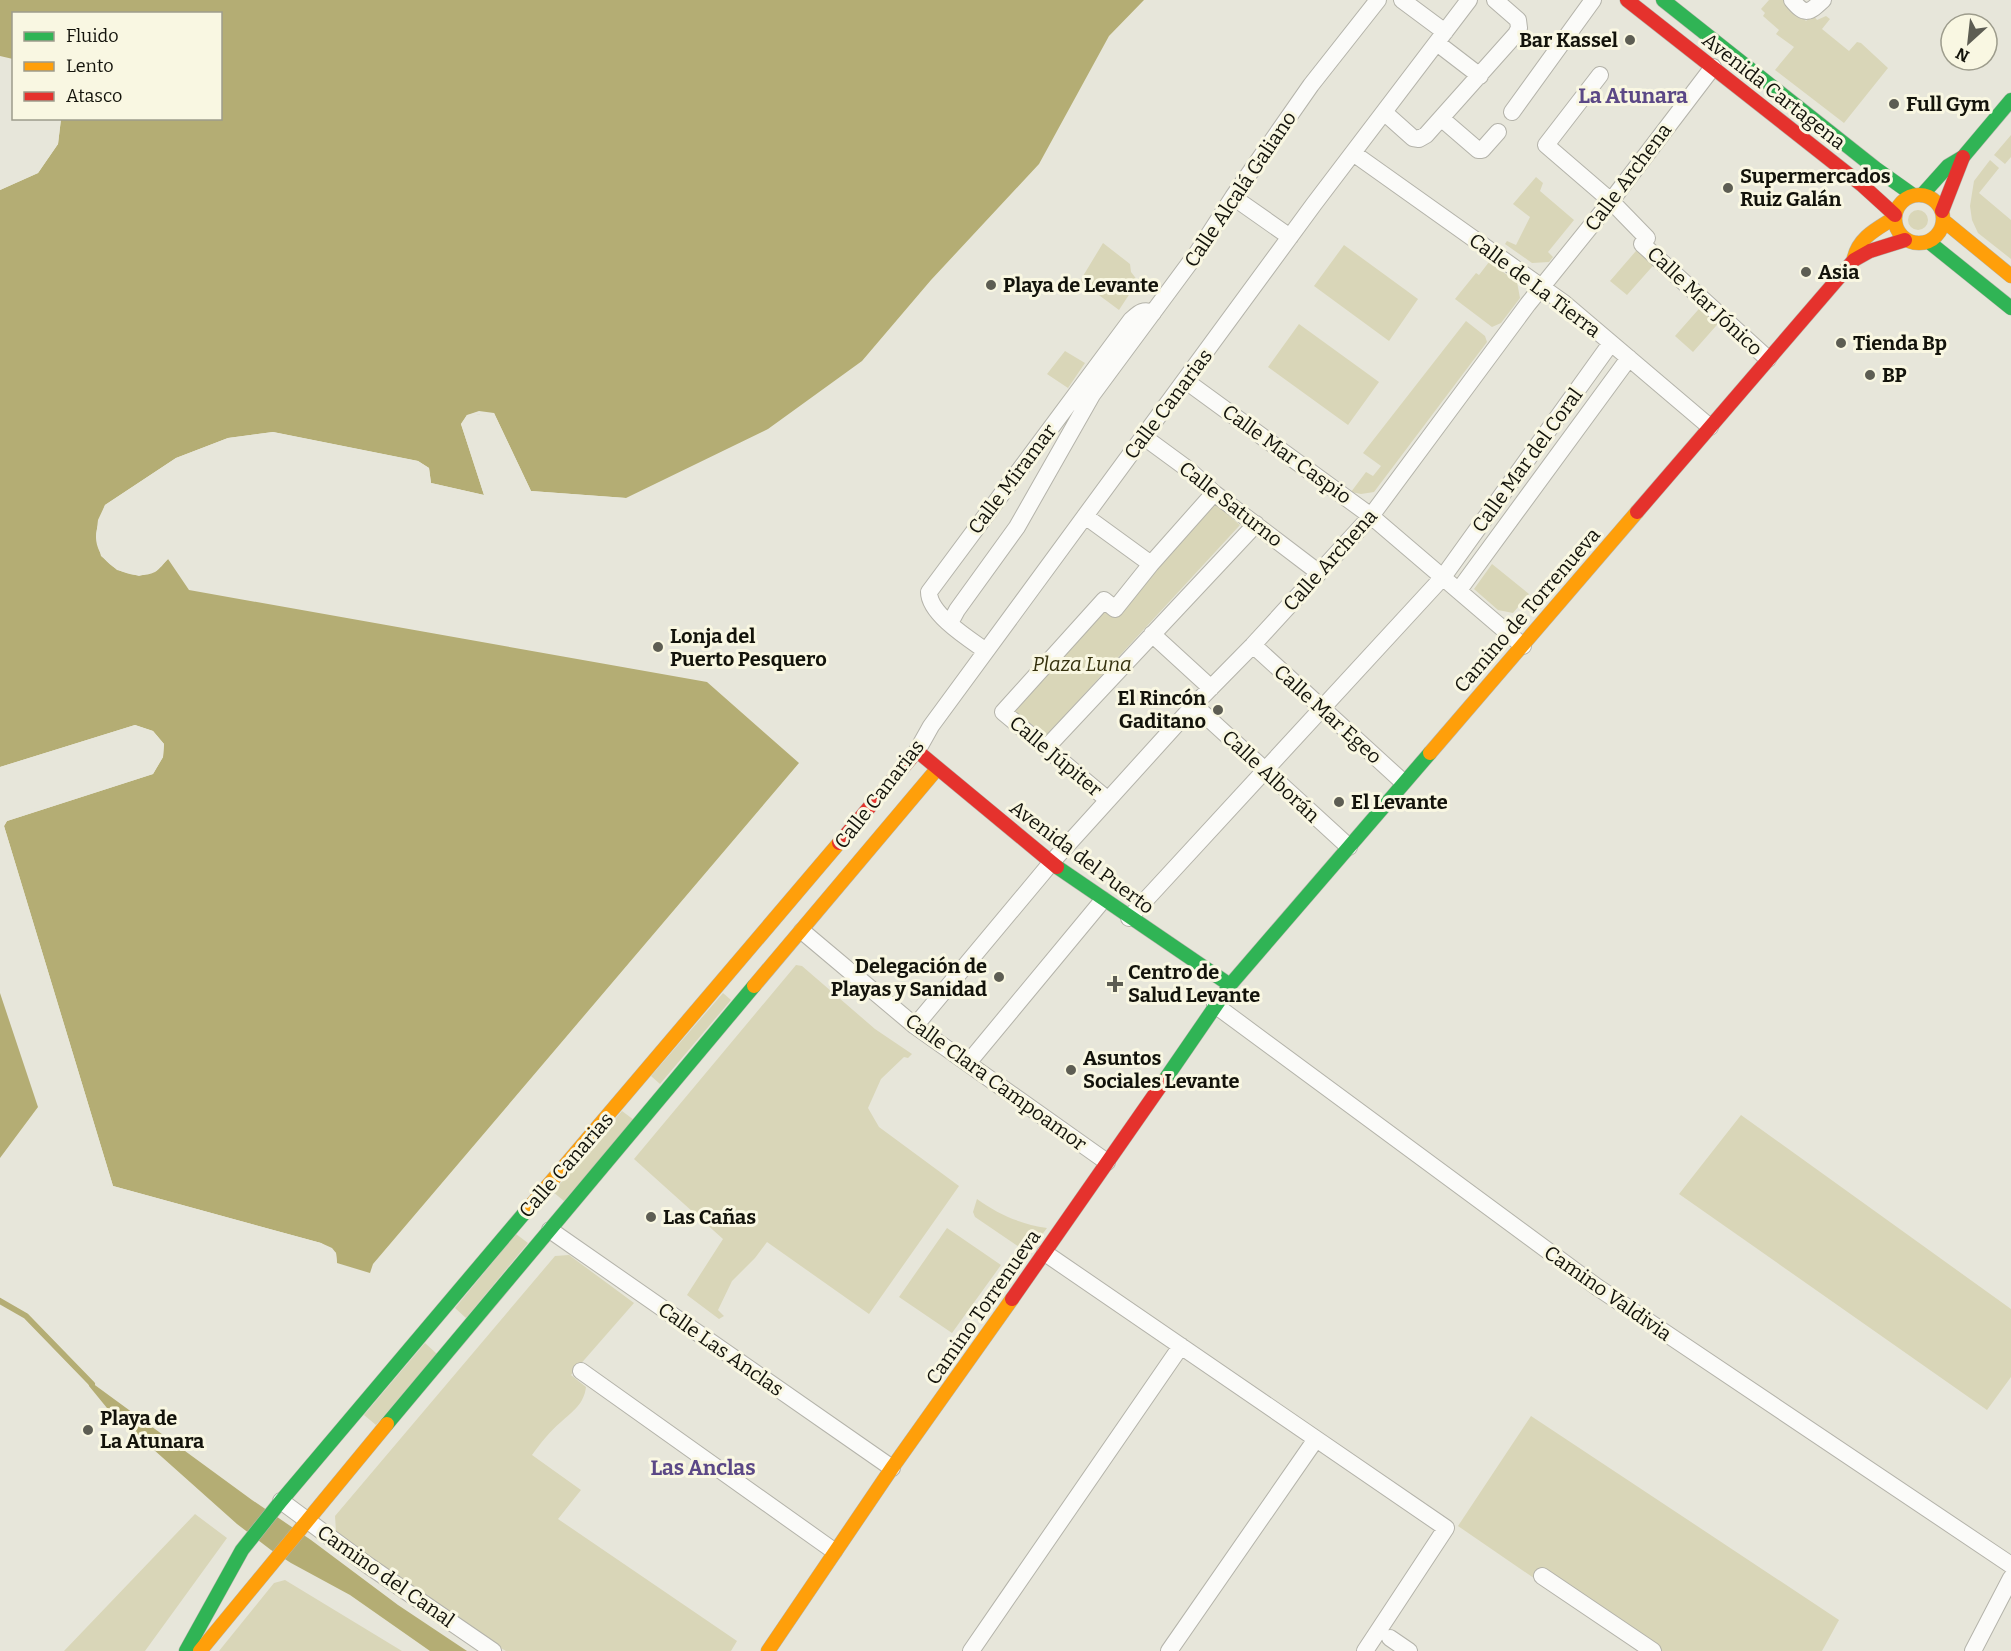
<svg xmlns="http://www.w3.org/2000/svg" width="2011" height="1651" font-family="Bitter,serif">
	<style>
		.green { fill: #d9d6b8 }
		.water { fill: #b4ad74 }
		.pier { fill: #e7e6da }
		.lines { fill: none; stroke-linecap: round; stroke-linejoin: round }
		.stream { stroke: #b4ad74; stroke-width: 6 }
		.street-casing { stroke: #b4b3aa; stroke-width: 18 }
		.fast-casing { stroke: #b4b3aa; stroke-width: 15 }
		.slow-casing { stroke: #b4b3aa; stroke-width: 15 }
		.jam-casing { stroke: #b4b3aa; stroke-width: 15 }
		.street { stroke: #fbfbf9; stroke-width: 16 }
		.fast { stroke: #30b455; stroke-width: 14 }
		.slow { stroke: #ff9f0a; stroke-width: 14 }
		.jam { stroke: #e5322d; stroke-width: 14 }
		.poi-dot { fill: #5d5d53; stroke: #f9f7e2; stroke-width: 2 }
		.labels { text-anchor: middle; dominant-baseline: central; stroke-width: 6; stroke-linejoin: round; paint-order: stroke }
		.poi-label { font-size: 20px; font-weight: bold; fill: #13130b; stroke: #f9f7e2; text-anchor: start }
		.street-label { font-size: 20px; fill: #13130b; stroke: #f9f7e2 }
		.park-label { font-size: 20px; font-style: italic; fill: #34300d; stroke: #f9f7e2 }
		.neighbourhood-label { font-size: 21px; font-weight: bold; fill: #5b4886; stroke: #f9f7e2 }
	</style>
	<rect width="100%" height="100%" fill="#e7e6da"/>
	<path class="green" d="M1769,0H1785L1806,21L1813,15L1817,20L1826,16L1830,19L1822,29L1849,51L1857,42L1861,43L1888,68L1844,123L1775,70L1794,47L1776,34L1779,30L1763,16L1765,13L1761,9Z
		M2011,135V157L2005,164L1994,155Z
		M1990,160L1999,168L1979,193L2011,220V259L1978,233L1972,220L1970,206L1974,181Z
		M1536,177L1543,183L1540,191L1574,220L1548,252L1553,257L1549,262L1532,263L1505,244L1507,241L1516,245L1530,217L1513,204Z
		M1908 220a10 10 0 1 1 20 0a10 10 0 1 1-20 0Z
		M1103,243L1130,264L1131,272L1138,281L1119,310L1080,281Z
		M1642,244L1659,259L1627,295L1610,281Z
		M1344,245L1418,299L1389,341L1314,286Z
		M1489,262L1517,282L1520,298L1501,323L1492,327L1455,299L1476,273L1479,275Z
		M1705,302L1723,318L1693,352L1675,336Z
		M1466,321L1485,336L1487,342L1374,492L1361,494L1351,492L1366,472L1373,476L1381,466L1363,453Z
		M1299,324L1379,382L1348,425L1268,367Z
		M1065,351L1085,363L1068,388L1047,374Z
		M1213,502L1240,525L1042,740L1009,709L1104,606L1114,615Z
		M1492,564L1529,594L1513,613L1498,610L1474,589Z
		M796,965L802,966L875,1029L912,1054L908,1058L904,1057L881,1079L868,1108L879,1127L959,1186L869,1314L767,1242L755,1258L732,1281L718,1310L724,1316L719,1319L687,1295L723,1239L634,1159Z
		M723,993L731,1000L660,1084L651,1076Z
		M622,1111L634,1120L564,1201L553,1192Z
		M1741,1115L2011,1309V1377L1987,1410L1679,1194Z
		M977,1199C999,1215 1021,1224 1047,1228L1028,1253L975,1217L973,1212Z
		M947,1228L1001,1265L952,1333L899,1297Z
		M516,1234L528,1243L466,1318L455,1308Z
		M569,1255L634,1303L571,1375L586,1387C584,1404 573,1411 561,1422C550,1431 540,1444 532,1455L581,1490L558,1519L737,1641L731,1651H506L485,1639L347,1541L336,1531L335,1516L555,1256Z
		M425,1343L437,1354L376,1425L364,1415Z
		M1531,1416L1839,1620L1822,1651H1640L1458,1526Z
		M195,1514L227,1538L145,1651H64Z
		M285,1580L402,1651H219L274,1583Z"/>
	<path class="water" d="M0,0H1144L1109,36L1039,164L931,280L862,361L768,429L626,498L531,491L494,413L467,415L461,424L484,495L431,483L429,468L418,461L273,432L228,438L176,458L105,505C102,515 96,527 96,537C96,564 131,583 155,572C160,569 164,563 168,559L189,590L707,682L799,763L373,1264L370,1273L337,1263L336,1253L321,1243L113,1186L4,826L7,821L153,774L163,757L164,744L153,731L135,725L0,767V190L38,173L58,144L61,119L220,118V14H14L13,59L0,56Z
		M0,993L38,1107L0,1158Z
		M88,1380L252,1500L311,1540L398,1605L467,1651H430L350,1595L291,1563L271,1550L237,1524L107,1408L89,1386Z"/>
	<path class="pier" d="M58,118L61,119L58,144L38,173L0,190V187L36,171L55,142Z
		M479,411L494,413L531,491L626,498L625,501L529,494L492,416L480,414L469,417L464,425L487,495L485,498L429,486L426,470L417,463L273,435L229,441L178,461L107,507L101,521L99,537L104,554L118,567L139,573L154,569L166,557L168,559L156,571L139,576L117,570L101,556L96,537L98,520L105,505L176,458L228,438L273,432L418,461L429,468L431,483L484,495L461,424L467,415Z
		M135,725L153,731L164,744L163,757L153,774L7,821L4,826L113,1186L321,1243L332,1248L336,1253L337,1263L334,1262L333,1254L331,1251L320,1246L110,1187L1,826L6,818L151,771L160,756L161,745L151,733L135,728L1,770L0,767Z
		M0,990L3,992L41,1106L40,1110Z"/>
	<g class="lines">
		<path class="stream" d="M0,1301L26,1316L92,1384"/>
		<defs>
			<path id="street" d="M1402,0L1445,32
				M1792,0C1805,16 1809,13 1823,0
				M1437,43L1480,76
				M1600,75L1546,145L1611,201L1647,238L1642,244L1768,359
				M1512,112L1593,0
				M1385,113L1413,138L1419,139L1426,135L1516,34L1519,28L1518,20L1495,0
				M1442,119L1478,150H1482L1498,132
				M1353,153L1564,303L1710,427
				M1233,197L1290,237
				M1186,381L1371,516L1523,646
				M1144,437L1189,470L1214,493L1318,572
				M1085,516L1151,564
				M1459,590L1629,358
				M950,623L957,610L1017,527L1092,395L1197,253L1233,197L1311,85L1378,0
				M1152,634L1211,688
				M1253,645L1403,782
				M986,651C969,639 929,614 929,592L1131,320C1138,314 1143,308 1153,313
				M1194,705L1349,847
				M1046,748L1256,524
				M917,751L931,726L1314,204L1469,0
				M1108,800L1003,712L1104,600L1115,609L1151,564L1214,493
				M1129,918L1443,577L1611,343
				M802,931L915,1026L1107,1162
				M1215,1005L1597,1287L2011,1565
				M915,1026L1051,863L1194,705L1253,645L1371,516L1528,304L1611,201L1713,67
				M968,1063L1103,900
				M550,1230L892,1468
				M1045,1253L1446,1528L1365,1651
				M581,1371L834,1551
				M281,1501L369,1566L493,1651
				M1542,1576L1653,1651
				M1390,1638L1409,1651
				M971,1651L1181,1346
				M1169,1651L1316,1439
				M1973,1651L2011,1578"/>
			<path id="fast" d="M1663,0L1875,168L1913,195
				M1922,195L1948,166L1963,157L2011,100
				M1929,242L2011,308
				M1057,867L1230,985
				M1164,1081L1230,985L1430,753
				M387,1424L754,986
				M186,1651L242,1550L281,1501L527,1210"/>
			<path id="slow" d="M1895 219a24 24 0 1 1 48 0a24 24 0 1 1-48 0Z
				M1944,221L2011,276
				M1854,258C1859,237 1877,229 1894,218
				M1430,753L1637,512
				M754,986L937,769
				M527,1210L839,843
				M200,1651L387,1424
				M768,1651L892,1468L1012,1299"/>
			<path id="jam" d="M1627,0L1862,185L1895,215
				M1942,211L1963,157
				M1637,512L1854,260L1870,251L1905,240
				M839,843L917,751L1057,867
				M1012,1299L1164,1081"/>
		</defs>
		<use href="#street" class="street-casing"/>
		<use href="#fast" class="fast-casing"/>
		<use href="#slow" class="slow-casing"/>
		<use href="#jam" class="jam-casing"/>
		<use href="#street" class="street"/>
		<use href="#fast" class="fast"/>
		<use href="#slow" class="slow"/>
		<use href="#jam" class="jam"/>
	</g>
	<g class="poi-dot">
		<circle cx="1630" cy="40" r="6"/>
		<circle cx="1894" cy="104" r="6"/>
		<circle cx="1728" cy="188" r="6"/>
		<circle cx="1806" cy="272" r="6"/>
		<circle cx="991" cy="285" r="6"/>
		<circle cx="1841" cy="343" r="6"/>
		<circle cx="1870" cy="375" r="6"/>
		<circle cx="658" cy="647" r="6"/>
		<circle cx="1218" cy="710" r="6"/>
		<circle cx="1339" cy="802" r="6"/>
		<circle cx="999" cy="977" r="6"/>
		<path d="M1112 975h6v6h6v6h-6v6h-6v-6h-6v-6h6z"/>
		<circle cx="1071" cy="1070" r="6"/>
		<circle cx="651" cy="1217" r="6"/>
		<circle cx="88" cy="1430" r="6"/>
	</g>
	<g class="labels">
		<g class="poi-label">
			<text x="1618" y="40" text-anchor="end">Bar Kassel</text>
			<text x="1906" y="104">Full Gym</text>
			<text x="1740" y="176">Supermercados<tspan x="1740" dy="23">Ruiz Galán</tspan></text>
			<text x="1818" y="272">Asia</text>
			<text x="1003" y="285">Playa de Levante</text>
			<text x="1853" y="343">Tienda Bp</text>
			<text x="1882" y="375">BP</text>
			<text x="670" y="636">Lonja del<tspan x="670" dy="23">Puerto Pesquero</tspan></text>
			<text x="1206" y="698" text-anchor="end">El Rincón<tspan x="1206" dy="23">Gaditano</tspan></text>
			<text x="1351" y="802">El Levante</text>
			<text x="987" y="966" text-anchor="end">Delegación de<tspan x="987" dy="23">Playas y Sanidad</tspan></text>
			<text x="1128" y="972">Centro de<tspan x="1128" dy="23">Salud Levante</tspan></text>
			<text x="1083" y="1058">Asuntos<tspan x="1083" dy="23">Sociales Levante</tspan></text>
			<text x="663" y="1217">Las Cañas</text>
			<text x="100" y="1418">Playa de<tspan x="100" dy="23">La Atunara</tspan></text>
		</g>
		<g class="street-label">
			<text transform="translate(1774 91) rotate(38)">Avenida Cartagena</text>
			<text transform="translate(1628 177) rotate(-53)">Calle Archena</text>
			<text transform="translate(1240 189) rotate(-56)">Calle Alcalá Galiano</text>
			<text transform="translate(1535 285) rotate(37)">Calle de La Tierra</text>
			<text transform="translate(1705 301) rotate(43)">Calle Mar Jónico</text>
			<text transform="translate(1168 404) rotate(-53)">Calle Canarias</text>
			<text transform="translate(1287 454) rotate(36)">Calle Mar Caspio</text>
			<text transform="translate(1527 460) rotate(-54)">Calle Mar del Coral</text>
			<text transform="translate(1012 479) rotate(-53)">Calle Miramar</text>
			<text transform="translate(1231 504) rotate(38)">Calle Saturno</text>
			<text transform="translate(1330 560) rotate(-48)">Calle Archena</text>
			<text transform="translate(1527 610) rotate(-49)">Camino de Torrenueva</text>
			<text transform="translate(1328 714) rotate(42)">Calle Mar Egeo</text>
			<text transform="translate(1056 756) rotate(40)">Calle Júpiter</text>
			<text transform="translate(1271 776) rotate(43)">Calle Alborán</text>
			<text transform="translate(879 794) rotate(-52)">Calle Canarias</text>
			<text transform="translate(1082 857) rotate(37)">Avenida del Puerto</text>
			<text transform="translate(996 1082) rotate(36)">Calle Clara Campoamor</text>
			<text transform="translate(566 1165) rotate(-49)">Calle Canarias</text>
			<text transform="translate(1608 1293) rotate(35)">Camino Valdivia</text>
			<text transform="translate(983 1307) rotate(-55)">Camino Torrenueva</text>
			<text transform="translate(721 1349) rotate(35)">Calle Las Anclas</text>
			<text transform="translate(386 1576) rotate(35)">Camino del Canal</text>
		</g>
		<g class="park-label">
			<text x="1082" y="664">Plaza Luna</text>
		</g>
		<g class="neighbourhood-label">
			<text x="1633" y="96">La Atunara</text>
			<text x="703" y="1468">Las Anclas</text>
		</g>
	</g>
	<rect x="12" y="12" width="210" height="108" fill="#f9f7e2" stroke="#9d9c8c" stroke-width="1.5"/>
	<rect x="24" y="32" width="30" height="9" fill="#30b455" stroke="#9d9c8c" stroke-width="1.5"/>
	<text x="66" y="42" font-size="18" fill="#13130b">Fluido</text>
	<rect x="24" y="62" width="30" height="9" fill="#ff9f0a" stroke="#9d9c8c" stroke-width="1.5"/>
	<text x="66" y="72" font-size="18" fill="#13130b">Lento</text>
	<rect x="24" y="92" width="30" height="9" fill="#e5322d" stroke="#9d9c8c" stroke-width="1.5"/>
	<text x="66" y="102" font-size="18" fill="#13130b">Atasco</text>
	<g transform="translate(1969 42) rotate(207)"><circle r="28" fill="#f9f7e2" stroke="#9d9c8c" stroke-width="1.5"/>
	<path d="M0-4.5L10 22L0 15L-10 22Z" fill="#5d5d53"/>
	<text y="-9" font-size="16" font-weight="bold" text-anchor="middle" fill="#13130b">N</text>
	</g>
</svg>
